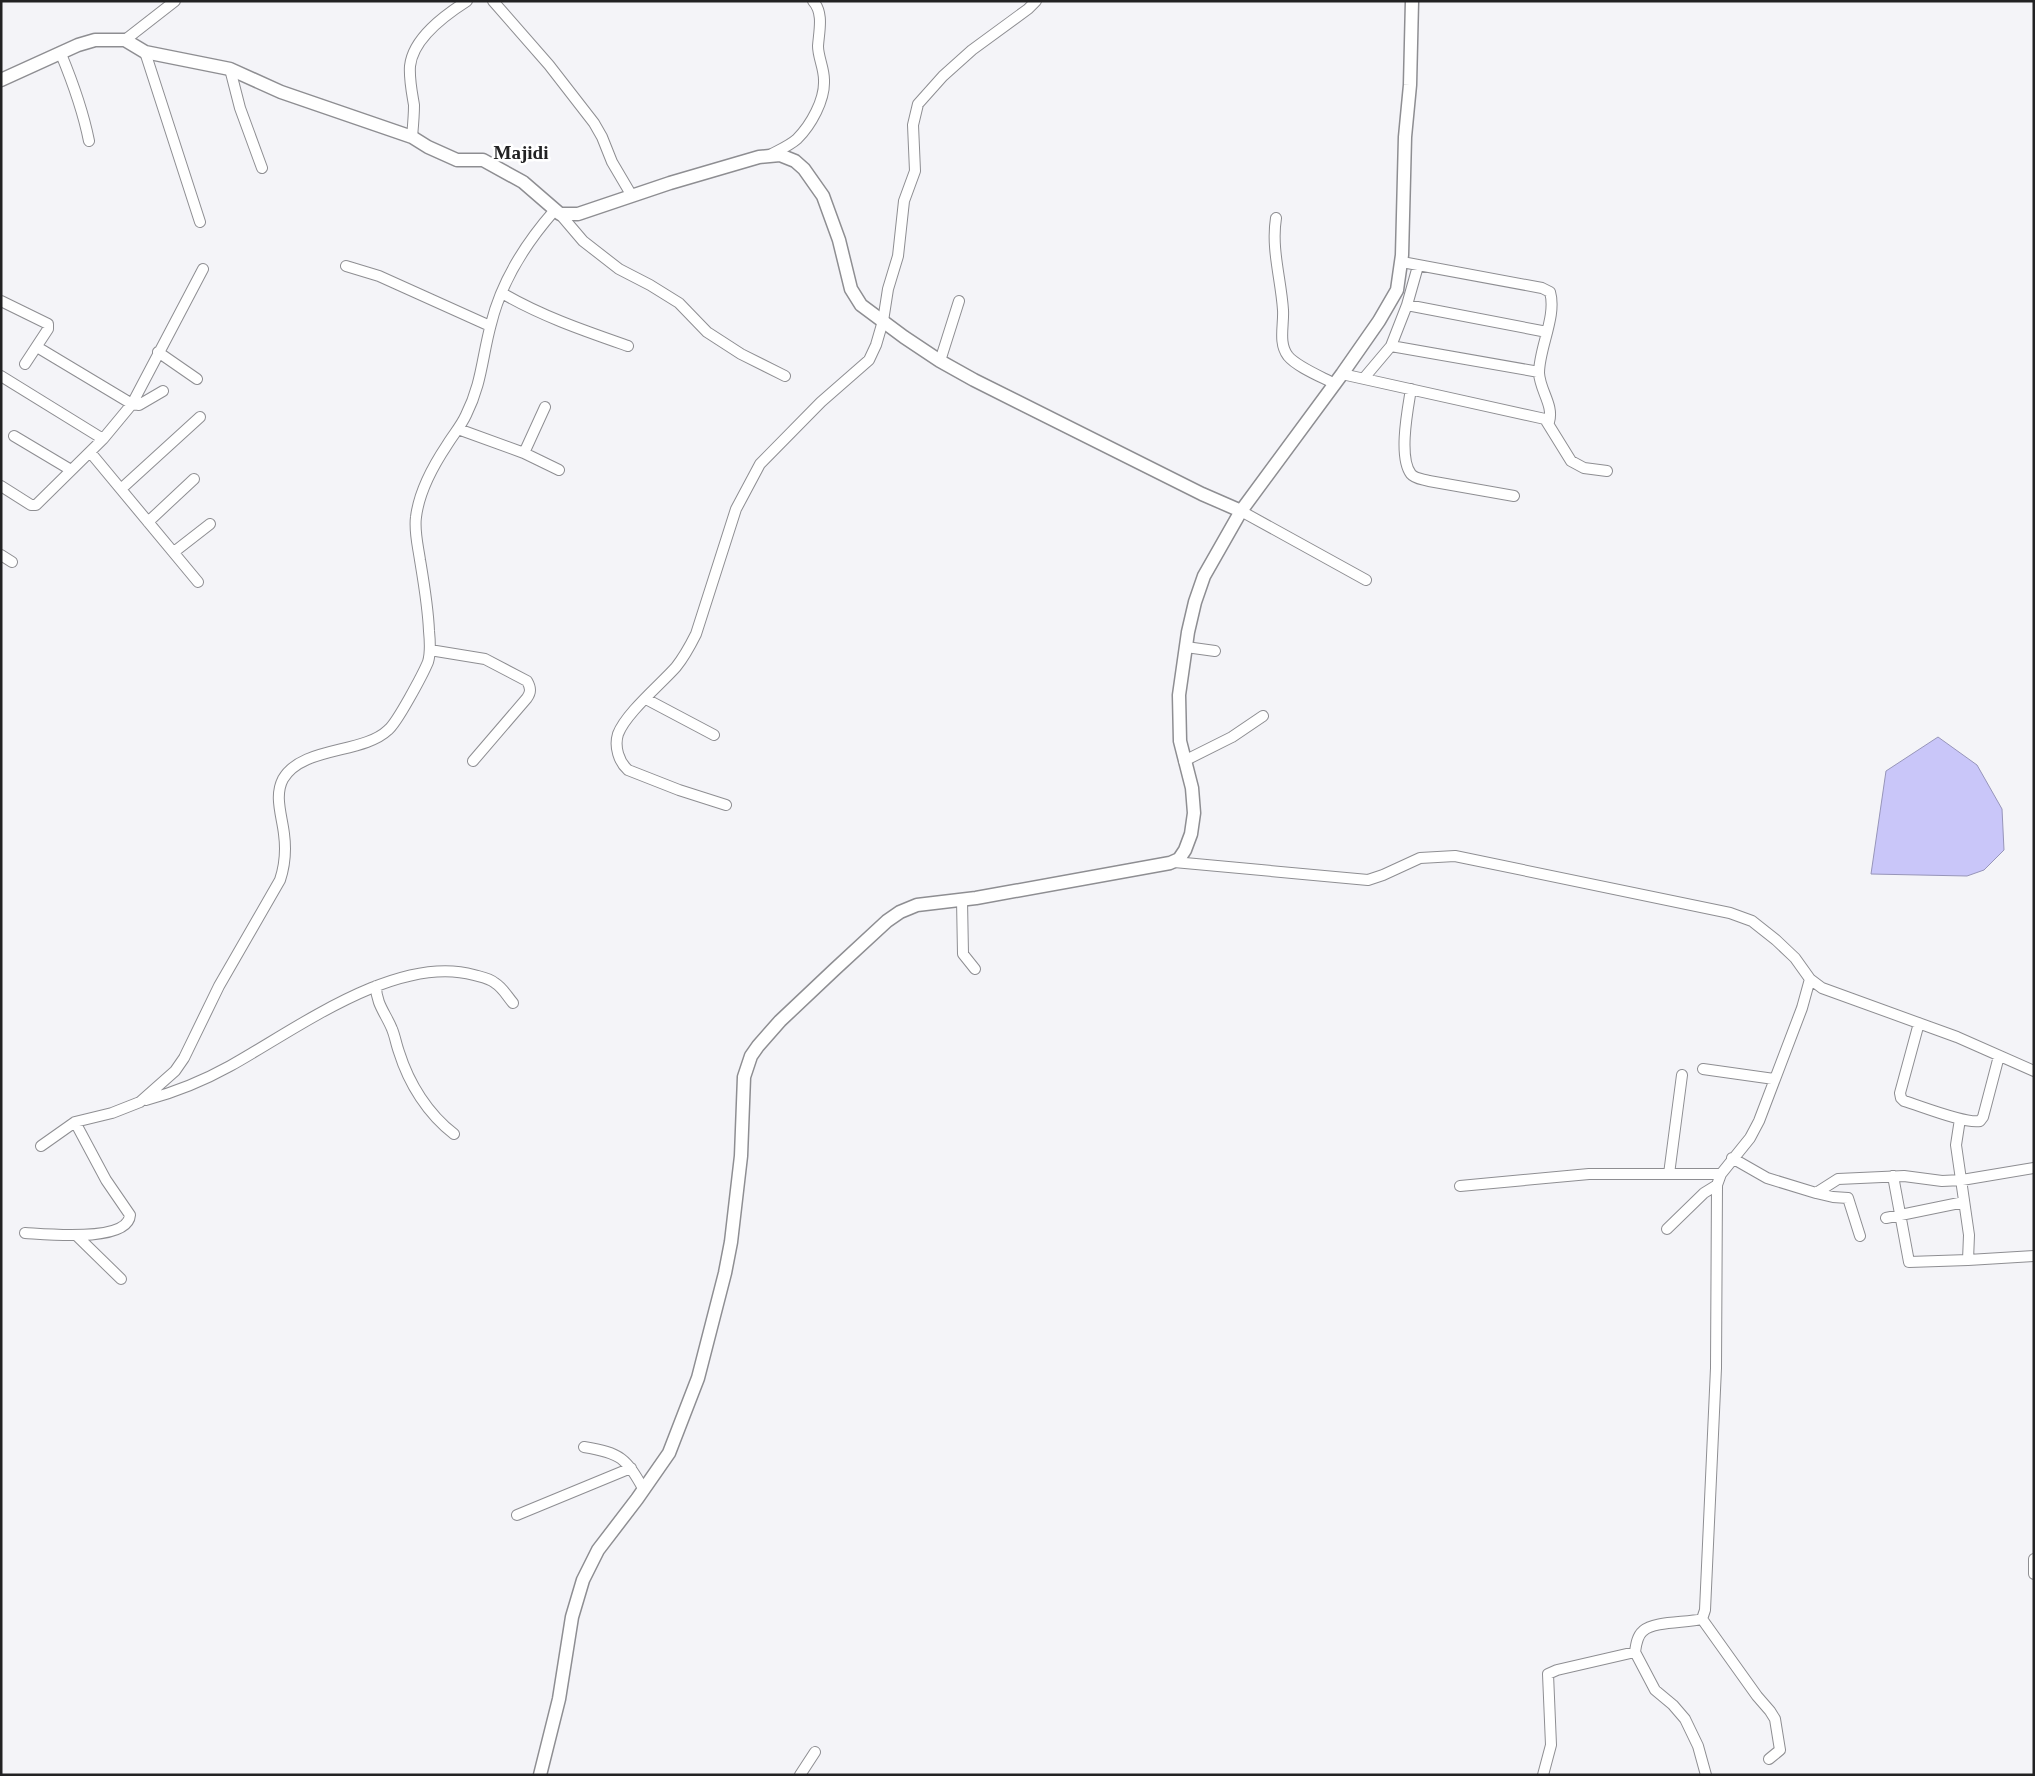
<svg xmlns="http://www.w3.org/2000/svg" width="2035" height="1776" font-family="Georgia,serif">
	<style>
		.water { fill: #c9c6f9; stroke: #9795b9 }
		.lines { fill: none; stroke-linecap: round; stroke-linejoin: round }
		.minor-casing { stroke: #8e8e92; stroke-width: 12 }
		.tertiary-casing { stroke: #8e8e92; stroke-width: 15 }
		.minor { stroke: #fff; stroke-width: 10 }
		.tertiary { stroke: #fff; stroke-width: 12 }
		.labels { text-anchor: middle; dominant-baseline: central; stroke-width: 5; stroke-linejoin: round; paint-order: stroke }
		.quarter-label { font-size: 19px; font-weight: bold; fill: #222223; stroke: #fff }
	</style>
	<rect width="100%" height="100%" fill="#f4f4f8"/>
	<path class="water" d="M1938,737L1977,765L2002,809L2004,850L1984,870L1967,876L1871,874L1886,771Z"/>
	<g class="lines">
		<defs>
			<path id="minor" d="M493,1L549,65L594,123L602,137L612,162L632,196
				M125,40L175,1
				M145,52L200,222
				M61,54C73,83 83,111 89,141
				M230,69L240,108L262,168
				M412,137C413,126 414,116 414,105C412,93 409,79 410,66C413,38 445,15 467,1
				M770,155C779,150 789,146 797,139C811,125 825,100 824,80C824,68 818,57 818,46C819,31 824,13 813,1
				M560,214L583,241L619,269L650,285L679,303L707,332L741,354L785,376
				M1276,218C1271,249 1281,279 1283,310C1284,325 1278,343 1288,356C1297,367 1322,377 1335,384
				M1402,262L1542,288L1550,292C1557,316 1539,348 1539,373C1540,391 1554,405 1549,422
				M346,266L379,276L490,326
				M1418,266L1407,305L1391,346L1539,372
				M502,293C541,316 585,331 628,346
				M1,301L48,324V329L25,364
				M1407,305L1547,332
				M37,347L132,404L203,269
				M158,352L197,379
				M940,361L959,301
				M1342,374L1545,419L1571,461L1584,468L1607,471
				M1,376L103,439L132,404L139,405L163,391
				M1364,378L1391,346
				M1411,389C1408,408 1398,457 1411,474C1415,479 1423,479 1429,481L1514,496
				M458,429L524,453L559,470
				M14,436L71,470
				M90,452L198,582
				M524,453L545,407
				M1,486L31,505H36L103,439
				M121,489L200,417
				M1241,511L1366,580
				M148,522L194,479
				M174,552L210,524
				M1,555L12,562
				M1186,647L1215,651
				M430,650L485,659L527,681C531,688 531,692 527,698L473,761
				M646,699L714,735
				M1184,761L1232,737L1263,716
				M726,805L679,790L628,770C619,762 614,747 618,734C626,713 660,685 676,667C684,657 690,646 696,634L736,509L760,464L821,402L869,360L876,345L883,321L888,289L898,256L904,201L915,171L913,125L918,104L943,76L972,50L1028,9L1036,1
				M1174,862L1368,880L1383,875L1420,858L1455,856L1730,913L1752,921L1776,940L1795,958L1810,979L1822,988L1957,1037L2034,1071
				M962,900L963,954L975,969
				M376,986C376,1004 386,1014 392,1029C395,1036 396,1044 399,1052C409,1084 428,1114 454,1134
				M1919,1023L1900,1093L1901,1098L1904,1101C1921,1106 1965,1124 1980,1121L1983,1117L1999,1056
				M1703,1069L1774,1079
				M146,1100C176,1092 203,1081 230,1066C295,1030 397,953 474,975C481,977 489,978 495,983C503,988 507,996 513,1003
				M41,1146L75,1122L112,1113L140,1102L175,1071L184,1058L219,986L280,880C285,865 286,849 284,834C282,816 274,796 283,779C302,746 363,754 388,730C397,723 423,674 428,662C431,652 430,641 429,631C428,607 424,584 420,560C418,546 414,531 416,517C419,492 433,466 447,445C453,435 461,426 466,415C482,383 482,357 491,324C501,283 526,243 554,211
				M1732,1158L1767,1178L1816,1193L1838,1179L1904,1176L1942,1181L1962,1180L2034,1168
				M1669,1174L1682,1075
				M1893,1176L1909,1262L1968,1260L1969,1235L1956,1145L1960,1119
				M1460,1186L1589,1174H1721
				M1816,1193L1833,1197L1848,1198L1860,1236
				M1886,1218L1964,1202
				M1667,1229L1704,1193L1717,1185
				M25,1233C45,1234 128,1243 130,1215L106,1180L75,1122
				M77,1236L121,1279
				M1968,1260L2034,1256
				M584,1447C621,1453 626,1458 644,1490
				M517,1515L631,1468
				M2034,1559V1574
				M1702,1619L1757,1696L1770,1711L1775,1719L1780,1750L1769,1759
				M800,1775L815,1752
				M1543,1775L1551,1745L1548,1674L1557,1670L1635,1652
				M1706,1775L1698,1746L1685,1719L1673,1705L1655,1690L1635,1652C1636,1645 1637,1636 1643,1631C1654,1621 1686,1623 1702,1619L1705,1610L1716,1368L1717,1185L1721,1174L1750,1138L1759,1121L1802,1008L1810,979"/>
			<path id="tertiary" d="M1,80L78,45L95,40H125L145,52L230,69L281,92L412,137L428,147L457,160H483L523,182L560,214H578L670,183L759,157L780,155L795,161L804,169L823,196L839,240L851,289L861,305L904,337L940,361L974,380L1202,494L1241,511
				M540,1775L559,1699L572,1617L583,1580L598,1550L637,1499L669,1453L698,1378L725,1273L731,1242L741,1156L744,1077L751,1056L758,1046L780,1021L834,970L887,921L900,912L917,905L976,898L1170,863L1179,859L1185,850L1191,834L1194,813L1192,788L1180,741L1179,695L1188,632L1195,602L1204,576L1241,511L1342,374L1379,321L1397,290L1402,255L1405,137L1410,85L1412,1"/>
		</defs>
		<use href="#minor" class="minor-casing"/>
		<use href="#tertiary" class="tertiary-casing"/>
		<use href="#minor" class="minor"/>
		<use href="#tertiary" class="tertiary"/>
	</g>
	<g class="labels">
		<g class="quarter-label">
			<text x="521" y="152">Majidi</text>
		</g>
	</g>
	<rect width="2035" height="1776" fill="none" stroke="#222223" stroke-width="5"/>
</svg>
